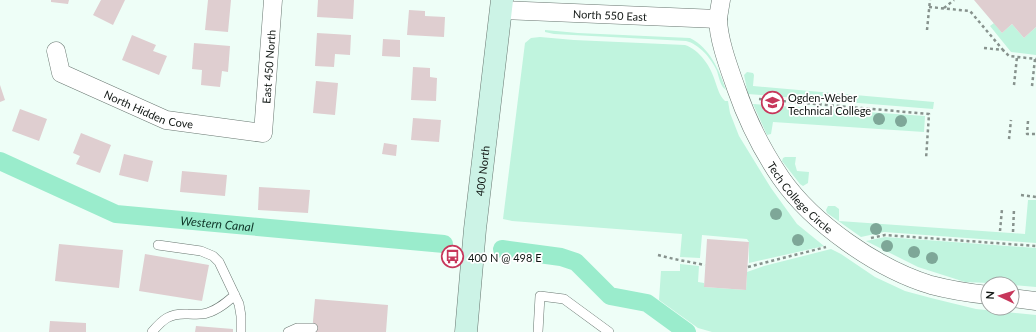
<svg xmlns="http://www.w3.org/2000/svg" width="1036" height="332" font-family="Lato,sans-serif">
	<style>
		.green { fill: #c0f4de }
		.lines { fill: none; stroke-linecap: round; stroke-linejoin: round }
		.canal { stroke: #9aeccc; stroke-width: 18 }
		.building { fill: #dfced0 }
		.lane-casing { stroke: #697771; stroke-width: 10 }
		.street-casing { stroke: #697771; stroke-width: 19 }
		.secondary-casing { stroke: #697771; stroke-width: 23 }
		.path { stroke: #87928d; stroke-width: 2.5; stroke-dasharray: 3 3; stroke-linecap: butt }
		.lane { stroke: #fff; stroke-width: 9 }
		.street { stroke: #fff; stroke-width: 18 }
		.secondary { stroke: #ccf3e6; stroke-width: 22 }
		.tree { fill: #7ea798 }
		.labels { text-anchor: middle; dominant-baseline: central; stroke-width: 3.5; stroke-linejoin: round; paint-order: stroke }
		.street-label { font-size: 11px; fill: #101613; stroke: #fff }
		.poi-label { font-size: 11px; fill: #101613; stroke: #fff; text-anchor: start }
		.water-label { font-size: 12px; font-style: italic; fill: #0d3326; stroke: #fff }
	</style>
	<rect width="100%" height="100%" fill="#eefef7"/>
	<path class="green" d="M994,23L1002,33L1012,24L1024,38L1036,27V55L1011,52L990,26Z
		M545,30L578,33L690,38C710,48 719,70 726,90C720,86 719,77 717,71C711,58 699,44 686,41L554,34L545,32Z
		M540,37L574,40L685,45C700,50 711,67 715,81C718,89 719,95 725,101H728L730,113L739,136L771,188L797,224L824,246L749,263V242L747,239L702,235L700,258L680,257L682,234L512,221L503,219L525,43L531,38Z
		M747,72L753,73L754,75L753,86L934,102L933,109L748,94L744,75Z
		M753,104L925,116L924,132L773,122L771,134L767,135Z
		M785,157H796L795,164L797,171L809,172L808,183L803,186L800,184L782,161L783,158Z
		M1028,200H1036V243L884,232L861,237L827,213L826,210L828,206H835L839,209V221L1025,234Z
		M885,237L1036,248V287L1012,285V284L965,282L918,267L866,241Z
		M831,249L841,254L875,277L905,291L931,298L976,309L1036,315V332H712L698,328L659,300L661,271H680V264L699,266L698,282L704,283V287L746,290L747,272L764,266Z"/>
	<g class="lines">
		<g class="canal">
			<path id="s1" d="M0,161L116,214L444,244"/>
			<path d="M502,249L561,257L576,262L610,296L647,303L687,332"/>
		</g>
	</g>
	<path class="building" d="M51,0H69L68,4L51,2Z
		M101,0H125L113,25L93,15Z
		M208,0H231L228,32L205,30Z
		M318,0H354L353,19L317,17Z
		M974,0H1036V27L1024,38L1012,24L1002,33Z
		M409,10L425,11V16L445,17L444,37L407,35Z
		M317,33L351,35L350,55L335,54L334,67L315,66Z
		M132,35L156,45L153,51L167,56L159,75L122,60Z
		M383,39L400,40V57L382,56Z
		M194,43L230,46L228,72L222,71L220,87L201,85L202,70L192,69Z
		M413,67L430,68V77L437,78L436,101L411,100Z
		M316,81L338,83L335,115L313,113Z
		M0,85L5,100L0,102Z
		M20,109L47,119L39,141L12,131Z
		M413,118L441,120L439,142L411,140Z
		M81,133L111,145L100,173L76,164L80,156L73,153Z
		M384,143L397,145L396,156L382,154Z
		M124,154L153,161L148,182L119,175Z
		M182,171L227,175L225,196L180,192Z
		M259,187L310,190L308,213L258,210Z
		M707,239L749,242L746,290L704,287Z
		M59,244L123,250L119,288L55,281Z
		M145,254L209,265L202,301L139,291Z
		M315,299L388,305L386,332H312Z
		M50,321L86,323V332H49Z
		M196,326L233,329V332H195Z"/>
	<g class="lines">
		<defs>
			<path id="lane" d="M158,245L201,251L213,256L219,262L239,304L241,316V332
				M152,332C163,319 170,313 188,314C195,314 201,315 207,313C218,310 227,302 235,295
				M288,332L297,328H313
				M538,332L540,296L564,299L609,332"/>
			<g id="street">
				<path id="s2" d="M721,0C720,6 719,12 718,18C718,39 729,68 736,88C747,120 762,150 781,178C813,224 878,269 931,285C950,290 969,293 988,295"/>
				<path id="s3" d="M501,10L718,19"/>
				<path id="s4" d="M56,51L61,73L166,120L263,133L273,0"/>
				<path d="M1012,298L1036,301"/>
			</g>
			<g id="secondary">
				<path id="s5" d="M466,332L475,229L502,0"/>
			</g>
		</defs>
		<use href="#lane" class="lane-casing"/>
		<use href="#street" class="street-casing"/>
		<use href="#secondary" class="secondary-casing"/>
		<path class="path" d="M929,7L970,11L1003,50
			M944,8L954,0
			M927,30L930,0
			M984,48L1003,50L1009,56L1036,59
			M1014,85L1017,57
			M1032,86L1035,59
			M759,99L929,114L926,159
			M1028,121L1027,134H1036
			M1009,139L1011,120
			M1021,195L1036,197
			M1000,231L1002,209
			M1013,232L1014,209
			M871,238L885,235L1036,246
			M658,255L674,259L705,265
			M748,267L826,247"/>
		<use href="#lane" class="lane"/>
		<use href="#street" class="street"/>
		<use href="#secondary" class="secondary"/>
	</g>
	<g class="tree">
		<circle cx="879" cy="119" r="6"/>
		<circle cx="901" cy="121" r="6"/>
		<circle cx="776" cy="214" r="6"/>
		<circle cx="876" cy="229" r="6"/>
		<circle cx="798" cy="240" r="6"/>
		<circle cx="887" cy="246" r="6"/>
		<circle cx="914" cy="252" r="6"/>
		<circle cx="932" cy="258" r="6"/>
	</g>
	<defs>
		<symbol id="university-ring" viewBox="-11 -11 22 22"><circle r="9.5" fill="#fff" stroke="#c7375b" stroke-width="1.5"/><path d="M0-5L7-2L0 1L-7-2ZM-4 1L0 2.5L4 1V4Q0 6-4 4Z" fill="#c7375b"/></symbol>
		<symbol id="bus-ring" viewBox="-11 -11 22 22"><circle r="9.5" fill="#fff" stroke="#c7375b" stroke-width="1.5"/><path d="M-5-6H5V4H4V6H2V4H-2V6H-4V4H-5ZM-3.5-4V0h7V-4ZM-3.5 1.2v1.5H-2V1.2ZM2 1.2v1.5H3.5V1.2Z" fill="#c7375b"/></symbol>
	</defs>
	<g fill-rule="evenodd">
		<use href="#university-ring" x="760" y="90" width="25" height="25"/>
		<use href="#bus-ring" x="440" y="244" width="25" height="25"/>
	</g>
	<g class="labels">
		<g class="street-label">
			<text stroke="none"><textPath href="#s3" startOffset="109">North 550 East</textPath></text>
			<text stroke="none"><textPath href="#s4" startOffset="302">East 450 North</textPath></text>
			<text stroke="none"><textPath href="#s4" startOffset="118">North Hidden Cove</textPath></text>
			<text stroke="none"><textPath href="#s5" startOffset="162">400 North</textPath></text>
			<text stroke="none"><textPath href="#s2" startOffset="219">Tech College Circle</textPath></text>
		</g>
		<g class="poi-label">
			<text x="788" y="97">Ogden-Weber<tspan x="788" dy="13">Technical College</tspan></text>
			<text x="468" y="257">400 N @ 498 E</text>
		</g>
		<g class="water-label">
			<text stroke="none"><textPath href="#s1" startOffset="229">Western Canal</textPath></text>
		</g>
	</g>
	<g transform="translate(1000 296) rotate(274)"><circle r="19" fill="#ffffff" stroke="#9fa2a1"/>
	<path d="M0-3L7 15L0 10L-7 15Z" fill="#c7375b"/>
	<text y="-6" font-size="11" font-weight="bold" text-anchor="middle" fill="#101613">N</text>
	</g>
</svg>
